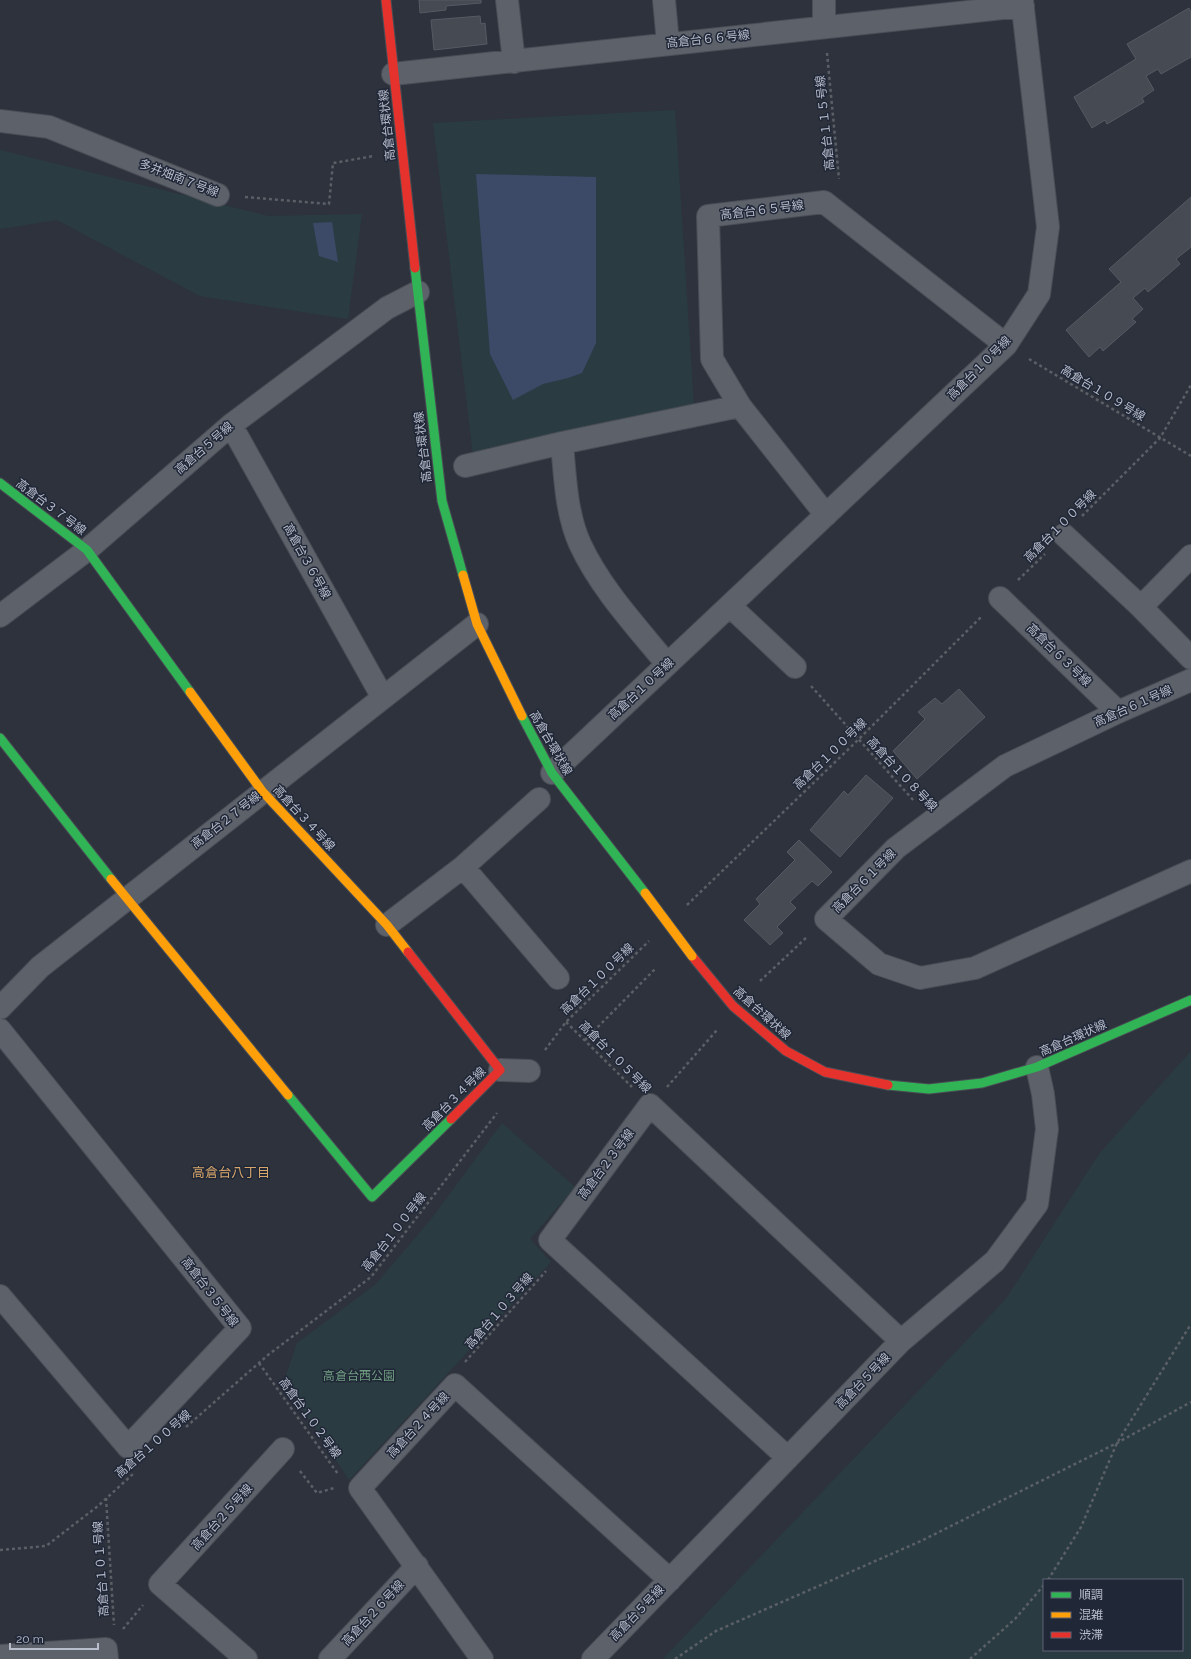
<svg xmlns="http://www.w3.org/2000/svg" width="1191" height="1659" font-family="Raleway,'Noto Sans JP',sans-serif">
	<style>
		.green { fill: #2a3c42; fill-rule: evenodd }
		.water { fill: #3c4967 }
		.building { fill: #464a52; stroke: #555a63 }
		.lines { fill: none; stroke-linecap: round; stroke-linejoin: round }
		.street-casing { stroke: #494d55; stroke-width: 24 }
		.fast-casing { stroke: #494d55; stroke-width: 11 }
		.slow-casing { stroke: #494d55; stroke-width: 11 }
		.jam-casing { stroke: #494d55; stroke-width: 11 }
		.path { stroke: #5b5f66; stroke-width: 2.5; stroke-dasharray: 3 3; stroke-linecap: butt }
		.street { stroke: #5d616a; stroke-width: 22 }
		.fast { stroke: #30b455; stroke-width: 9 }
		.slow { stroke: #ff9f0a; stroke-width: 9 }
		.jam { stroke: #e5322d; stroke-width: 9 }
		.slow-bridge-casing { stroke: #494d55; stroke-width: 11; stroke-linecap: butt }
		.slow-bridge { stroke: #ff9f0a; stroke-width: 9 }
		.labels { text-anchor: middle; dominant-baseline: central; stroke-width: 3; stroke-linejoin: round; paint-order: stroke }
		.street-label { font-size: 12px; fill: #b8bdcc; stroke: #202737 }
		.park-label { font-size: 12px; fill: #6f9d7f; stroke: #202737 }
		.neighbourhood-label { font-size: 13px; fill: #d6a569; stroke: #202737 }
	</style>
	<rect width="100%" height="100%" fill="#2d323c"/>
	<path class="green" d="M675,110L694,407L473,455L433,123Z
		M0,150L268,216L362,214L348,319L200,296L57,220L0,229Z
		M1191,1051V1659H663L1006,1299L1099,1154ZM1044,1580H1182V1650H1044Z
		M502,1123L575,1187L530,1239L551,1262L349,1480L284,1381L297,1343L376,1284L432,1218Z"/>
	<path class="water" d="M476,174L596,177V343L582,373L568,378L543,384L513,400L490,354Z
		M332,222L338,262L319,256L313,223Z"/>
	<path class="building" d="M419,0H481V3L446,6V10L420,13Z
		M1189,8L1191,12V57L1161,74L1158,69L1146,76L1154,90L1142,98L1144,102L1107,124L1105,120L1092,128L1074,97L1136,59L1127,44Z
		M480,16L481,24L485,23L487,44L434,50L431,20Z
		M1191,197V247L1176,259L1180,264L1148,292L1145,288L1133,298L1143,309L1132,319L1136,322L1103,351L1100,347L1089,357L1066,330L1121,282L1109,269Z
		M959,689L985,717L917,779L893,751L925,719L918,712L935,698L942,704Z
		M866,775L893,798L840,857L810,830L844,791L848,795Z
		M799,840L832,872L818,886L812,881L790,902L796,908L777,927L783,933L770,945L744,920L760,904L756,899L795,860L787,852Z"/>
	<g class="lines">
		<defs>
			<path id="street" d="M507,0L514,62
				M664,0L668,43
				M824,27V0
				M393,74L1023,6
				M0,121L49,127L218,195
				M231,425L383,698
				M562,443C565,476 566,513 580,544C601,589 636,626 667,664
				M465,466L562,443L740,406
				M826,515L740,406L712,359L708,216L824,202L1006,345
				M1064,535L1141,607
				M1191,556L1141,607L1191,658
				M1000,598L1118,712
				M730,606L795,667
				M0,616L87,550L231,425L387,308L418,292
				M1191,680L1118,712L1005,766L896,848L826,919L879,964L920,978L975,968L1191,871
				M552,773L1006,345L1039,294L1048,227L1022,0
				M463,867L558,978
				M387,925L463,867L539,799
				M0,1008L40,967L477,624
				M0,1030L240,1328L128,1447L0,1296
				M500,1070L529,1071
				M788,1458L550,1240L650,1105L901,1341
				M0,1656L106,1649L107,1659
				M246,1659L160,1584L283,1449
				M330,1659L417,1566
				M482,1659L360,1488L455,1385L670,1580
				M593,1659L901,1341L995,1261L1037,1204L1047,1129L1043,1094L1037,1067"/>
			<path id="fast" d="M415,268L442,501L463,575
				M0,483L87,550L190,692
				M522,716L552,773L645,893
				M0,738L111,879
				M888,1085L929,1089L982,1083L1037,1067L1191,1000
				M288,1095L372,1197L451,1119"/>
			<path id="slow" d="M463,575L477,624L522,716
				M190,692L262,791L387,925L408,952
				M111,879L288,1095"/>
			<path id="jam" d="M386,0L415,268
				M408,952L500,1070L451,1119
				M692,956L733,1006L786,1051L825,1072L888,1085"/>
		</defs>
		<use href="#street" class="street-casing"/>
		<use href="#fast" class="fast-casing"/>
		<use href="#slow" class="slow-casing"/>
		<use href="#jam" class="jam-casing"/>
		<path class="path" d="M827,53L839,179
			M245,197L329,204L333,163L374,156
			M1029,359L1191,456
			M1082,516L1160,438L1191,385
			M1018,580L1045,554
			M811,686L914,801
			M687,905L858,740L982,616
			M760,981L808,936
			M566,1022L632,1087
			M585,1040L656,968
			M545,1050L566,1022L649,941
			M667,1087L717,1030
			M465,1362L546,1271
			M259,1363L338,1474
			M186,1427L268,1355L371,1277L497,1113
			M300,1471L317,1493L334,1488
			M106,1498L114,1625
			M0,1550L46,1546L98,1506L133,1474
			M1048,1580L1081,1527L1117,1443L1191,1324
			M123,1629L143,1605
			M675,1659L716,1631L921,1541L1117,1443L1191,1402
			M970,1659L1015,1619L1044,1585"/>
		<use href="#street" class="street"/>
		<use href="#fast" class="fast"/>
		<use href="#slow" class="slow"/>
		<use href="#jam" class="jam"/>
		<defs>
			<path id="slow-bridge" d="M645,893L692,956"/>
		</defs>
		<use href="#slow-bridge" class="slow-bridge-casing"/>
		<use href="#slow-bridge" class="slow-bridge"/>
	</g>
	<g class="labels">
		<g class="street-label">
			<text transform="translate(708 39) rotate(-6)">高倉台６６号線</text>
			<text transform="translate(825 123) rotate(-96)">高倉台１１５号線</text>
			<text transform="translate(387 125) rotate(-96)">高倉台環状線</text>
			<text transform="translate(179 178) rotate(21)">多井畑南７号線</text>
			<text transform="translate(762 210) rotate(-7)">高倉台６５号線</text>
			<text transform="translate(979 368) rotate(-45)">高倉台１０号線</text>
			<text transform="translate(1103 393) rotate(31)">高倉台１０９号線</text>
			<text transform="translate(423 447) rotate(-97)">高倉台環状線</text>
			<text transform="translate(204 448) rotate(-41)">高倉台５号線</text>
			<text transform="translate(51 507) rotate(37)">高倉台３７号線</text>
			<text transform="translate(1060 526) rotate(-45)">高倉台１００号線</text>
			<text transform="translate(307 561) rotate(61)">高倉台３６号線</text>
			<text transform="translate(1059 655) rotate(44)">高倉台６３号線</text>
			<text transform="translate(641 689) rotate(-43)">高倉台１０号線</text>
			<text transform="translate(1133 706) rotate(-24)">高倉台６１号線</text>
			<text transform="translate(551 743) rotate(60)">高倉台環状線</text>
			<text transform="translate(830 754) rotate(-44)">高倉台１００号線</text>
			<text transform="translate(902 774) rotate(47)">高倉台１０８号線</text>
			<text transform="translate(304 818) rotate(47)">高倉台３４号線</text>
			<text transform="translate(226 820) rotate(-38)">高倉台２７号線</text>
			<text transform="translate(864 881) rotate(-45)">高倉台６１号線</text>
			<text transform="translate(597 979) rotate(-44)">高倉台１００号線</text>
			<text transform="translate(762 1013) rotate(42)">高倉台環状線</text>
			<text transform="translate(1073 1038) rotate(-24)">高倉台環状線</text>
			<text transform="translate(615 1057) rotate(45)">高倉台１０５号線</text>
			<text transform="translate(454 1099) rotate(-45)">高倉台３４号線</text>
			<text transform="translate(606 1164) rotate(-53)">高倉台２３号線</text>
			<text transform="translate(394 1232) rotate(-52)">高倉台１００号線</text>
			<text transform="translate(210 1292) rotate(52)">高倉台３５号線</text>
			<text transform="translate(499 1311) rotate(-49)">高倉台１０３号線</text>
			<text transform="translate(863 1381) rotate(-46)">高倉台５号線</text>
			<text transform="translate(310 1418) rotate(54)">高倉台１０２号線</text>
			<text transform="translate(418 1425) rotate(-47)">高倉台２４号線</text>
			<text transform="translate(153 1444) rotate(-41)">高倉台１００号線</text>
			<text transform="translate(222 1517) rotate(-48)">高倉台２５号線</text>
			<text transform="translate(101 1569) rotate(-94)">高倉台１０１号線</text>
			<text transform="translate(373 1613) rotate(-47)">高倉台２６号線</text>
			<text transform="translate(637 1613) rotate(-46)">高倉台５号線</text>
		</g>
		<g class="park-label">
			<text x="359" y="1376">高倉台西公園</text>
		</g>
		<g class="neighbourhood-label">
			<text x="231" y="1172">高倉台八丁目</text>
		</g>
	</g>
	<rect x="1043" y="1579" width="140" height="72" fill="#202737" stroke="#5d6373"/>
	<rect x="1051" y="1592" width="20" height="6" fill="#30b455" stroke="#5d6373"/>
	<text x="1079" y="1599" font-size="12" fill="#b8bdcc">順調</text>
	<rect x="1051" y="1612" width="20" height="6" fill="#ff9f0a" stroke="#5d6373"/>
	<text x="1079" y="1619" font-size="12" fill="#b8bdcc">混雑</text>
	<rect x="1051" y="1632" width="20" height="6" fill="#e5322d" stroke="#5d6373"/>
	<text x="1079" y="1639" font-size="12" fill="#b8bdcc">渋滞</text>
	<path d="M10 1643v6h88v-6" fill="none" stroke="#b8bdcc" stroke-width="2"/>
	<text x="16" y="1643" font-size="12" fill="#b8bdcc" stroke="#202737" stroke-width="3" paint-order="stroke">20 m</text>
</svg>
